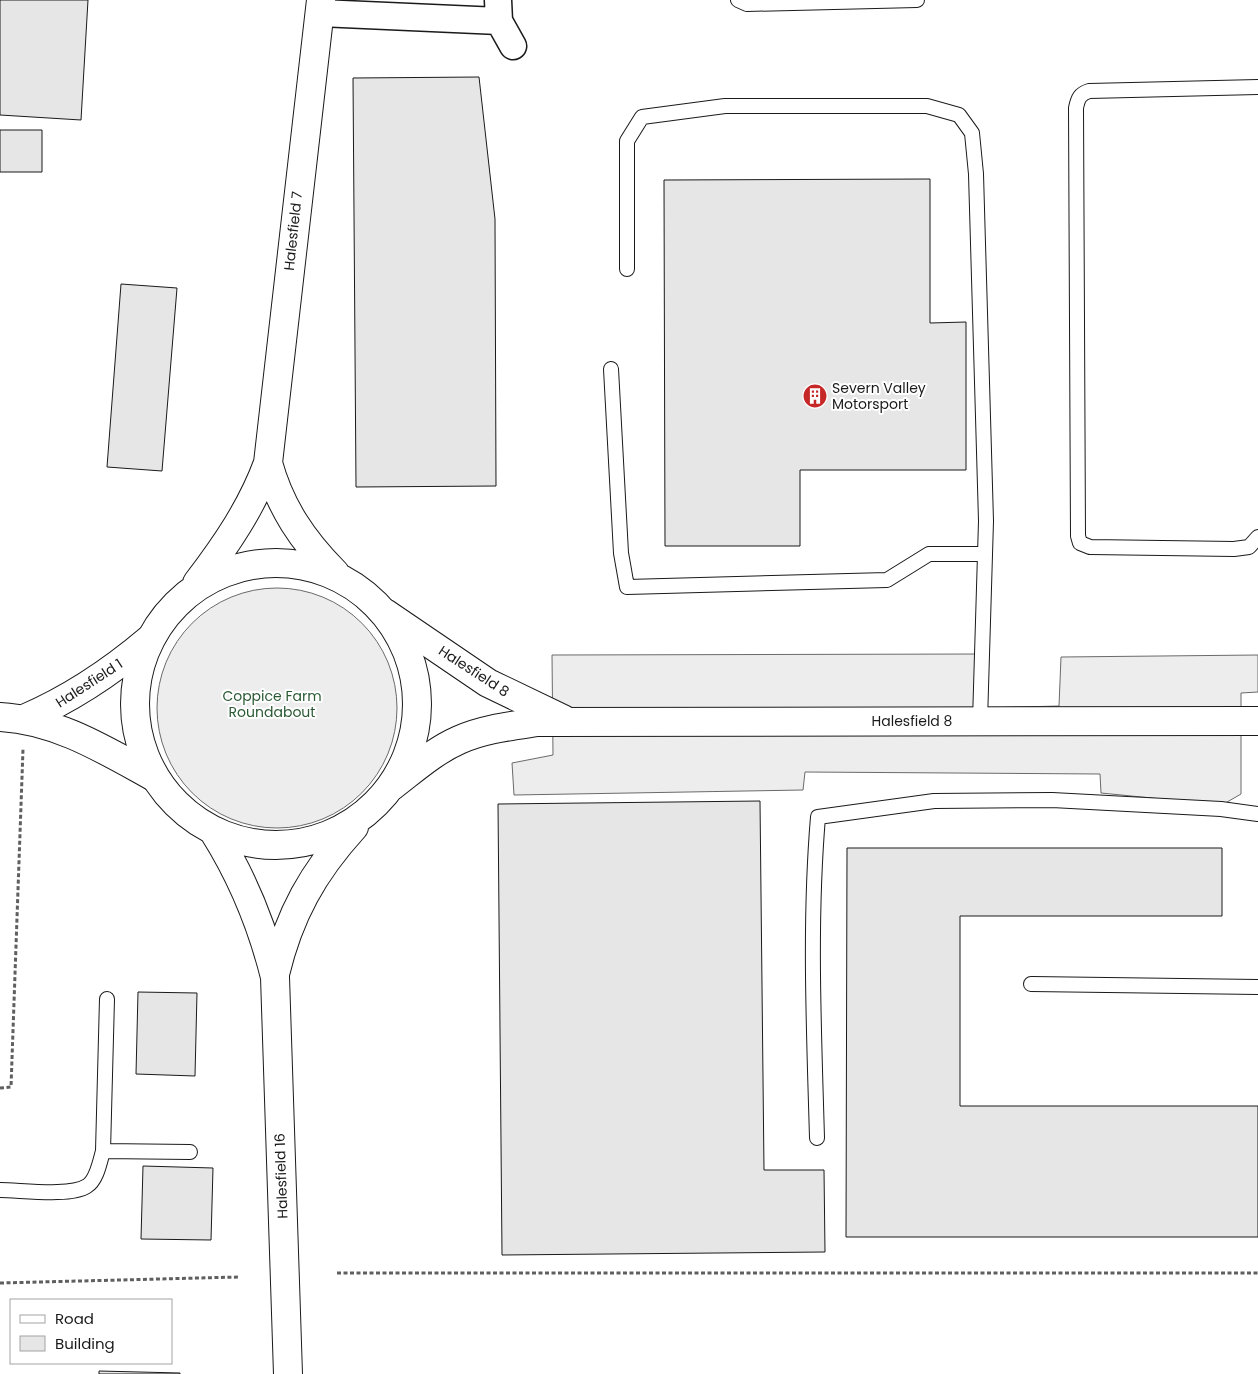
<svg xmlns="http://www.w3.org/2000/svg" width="1258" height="1374" font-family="Poppins,sans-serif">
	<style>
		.built { fill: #ededed; stroke: #6a6a6a }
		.building { fill: #e6e6e6; stroke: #1a1a1a }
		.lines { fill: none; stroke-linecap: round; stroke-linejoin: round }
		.service-casing { stroke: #1a1a1a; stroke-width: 16 }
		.minor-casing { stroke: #1a1a1a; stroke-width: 29 }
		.tertiary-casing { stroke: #1a1a1a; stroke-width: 30 }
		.primary-casing { stroke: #1a1a1a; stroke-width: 30 }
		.path { stroke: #5f5f5f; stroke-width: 3; stroke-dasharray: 4 2.5; stroke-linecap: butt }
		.service { stroke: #fff; stroke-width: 14 }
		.minor { stroke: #fff; stroke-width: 26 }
		.tertiary { stroke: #fff; stroke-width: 28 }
		.primary { stroke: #fff; stroke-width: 28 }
		.labels { text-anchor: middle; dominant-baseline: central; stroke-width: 4; stroke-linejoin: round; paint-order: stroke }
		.street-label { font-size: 14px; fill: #1a1a1a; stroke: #fff }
		.poi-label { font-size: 14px; fill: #1a1a1a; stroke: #fff; text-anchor: start }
		.park-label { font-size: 14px; fill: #2b5a34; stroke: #fff }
	</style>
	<rect width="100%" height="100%" fill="#fff"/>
	<path class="built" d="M157 708a120 120 0 1 1 240 0a120 120 0 1 1-240 0Z
		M980,654L981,708L1059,706L1061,657L1258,655V692L1241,693V794L1222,805L1101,793L1100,774L805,772L803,790L514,795L512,763L553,755L552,655Z"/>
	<path class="building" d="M0,0H88L81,120L0,115Z
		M479,77L495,219L496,486L356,487L353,78Z
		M0,130H42V172H0Z
		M930,179V323L966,322V470H800V546H665L664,180Z
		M121,284L177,288L162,471L107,467Z
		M760,801L764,1170H824L825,1252L502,1255L498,804Z
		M847,848H1222V916H960V1106H1258V1237H846Z
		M138,992L197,993L195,1076L136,1074Z
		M143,1166L213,1168L211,1240L141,1239Z
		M99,1371L180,1373V1374H99Z"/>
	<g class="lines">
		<defs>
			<path id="service" d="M738,0L747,4L917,0
				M1258,87L1089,91C1080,94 1078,98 1076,108L1078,536L1080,543L1090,547L1234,549L1249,547L1258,537
				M627,269V141L642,117L725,106H927L959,115L972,133L976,174L986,521L980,721
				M611,369L621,553L627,587L887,580L929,554H985
				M1031,984L1258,987
				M817,1138C814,1031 809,924 818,817L934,801L1052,800L1221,809L1258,814
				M103,1151L190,1152
				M0,1190C21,1190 70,1197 87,1186C97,1180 100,1161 103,1151L107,999"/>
			<path id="minor" d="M498,0L499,21L513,46
				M320,13L499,21"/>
			<path id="tertiary" d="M385,613L488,683L563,719
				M0,717C57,720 105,750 154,777
				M24,719C71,699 111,672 150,639
				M392,786C413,770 434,751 459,740C483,729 511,726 538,722L1258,721"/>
			<path id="primary" d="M268,463C280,507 303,541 335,573
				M135 704a141 141 0 1 1 282 0a141 141 0 1 1-282 0Z
				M197,583C226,545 252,507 268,463L321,0
				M214,832C243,878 262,925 275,977L288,1374
				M275,974C289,915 313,872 354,827"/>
		</defs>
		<use href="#service" class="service-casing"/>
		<use href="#minor" class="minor-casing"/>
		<use href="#tertiary" class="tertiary-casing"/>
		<use href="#primary" class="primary-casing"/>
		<path class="path" d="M0,1088L11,1087L23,749
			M337,1273H1258
			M0,1283L239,1277"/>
		<use href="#service" class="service"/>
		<use href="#minor" class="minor"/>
		<use href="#tertiary" class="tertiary"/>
		<use href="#primary" class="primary"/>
	</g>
	<defs>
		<symbol id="building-disc" viewBox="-11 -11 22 22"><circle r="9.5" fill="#c62828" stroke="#fff"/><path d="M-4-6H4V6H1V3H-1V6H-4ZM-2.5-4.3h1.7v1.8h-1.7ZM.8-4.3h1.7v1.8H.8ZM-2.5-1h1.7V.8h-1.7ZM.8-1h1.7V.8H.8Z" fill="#fff"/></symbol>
	</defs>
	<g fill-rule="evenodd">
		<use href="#building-disc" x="801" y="382" width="28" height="28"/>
	</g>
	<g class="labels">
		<g class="street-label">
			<text transform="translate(293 231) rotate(-84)">Halesfield 7</text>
			<text transform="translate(474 671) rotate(33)">Halesfield 8</text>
			<text transform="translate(89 683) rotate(-33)">Halesfield 1</text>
			<text x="912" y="721">Halesfield 8</text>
			<text transform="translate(281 1176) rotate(-92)">Halesfield 16</text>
		</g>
		<g class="poi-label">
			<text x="832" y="388">Severn Valley<tspan x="832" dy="16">Motorsport</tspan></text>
		</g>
		<g class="park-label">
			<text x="272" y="696">Coppice Farm<tspan x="272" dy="16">Roundabout</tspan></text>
		</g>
	</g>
	<rect x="10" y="1299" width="162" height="65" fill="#ffffff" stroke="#a3a3a3"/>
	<rect x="20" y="1315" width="25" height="8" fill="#ffffff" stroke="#a3a3a3"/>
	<text x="55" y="1324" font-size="15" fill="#1a1a1a">Road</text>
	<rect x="20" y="1336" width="25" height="15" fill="#e6e6e6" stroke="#a3a3a3"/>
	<text x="55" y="1349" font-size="15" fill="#1a1a1a">Building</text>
</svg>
